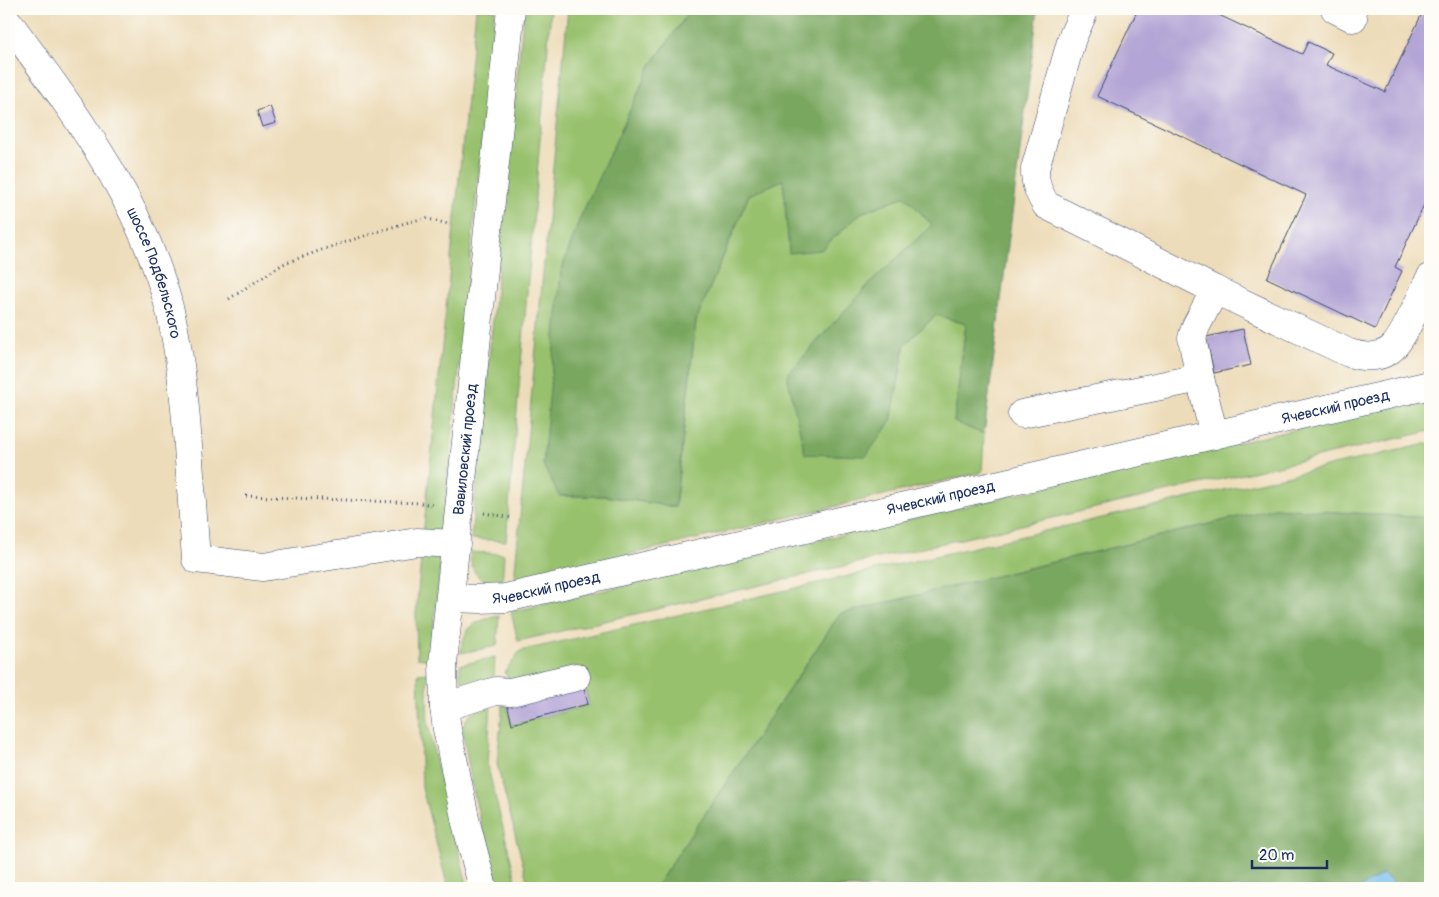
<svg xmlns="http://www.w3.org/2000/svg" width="1439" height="897" font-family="Pangolin,sans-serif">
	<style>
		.green { fill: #98c16d; stroke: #5a7866 }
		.forest { fill: #7aa760; stroke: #4a6b5f }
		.water { fill: #72bdeb; stroke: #4676a4 }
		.building { fill: #b3a5d5 }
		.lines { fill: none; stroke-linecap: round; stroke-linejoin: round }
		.minor-casing { stroke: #3a496c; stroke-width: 29 }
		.path { stroke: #3a496c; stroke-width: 3; stroke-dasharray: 1 4; stroke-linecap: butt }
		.minor { stroke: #fff; stroke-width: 28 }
		.labels { text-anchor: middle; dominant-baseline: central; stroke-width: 4; stroke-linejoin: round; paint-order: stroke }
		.street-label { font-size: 15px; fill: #1b2f5e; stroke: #fdfcf7 }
	</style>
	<rect width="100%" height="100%" fill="#fdfcf7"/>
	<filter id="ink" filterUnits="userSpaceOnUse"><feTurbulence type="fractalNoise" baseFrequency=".02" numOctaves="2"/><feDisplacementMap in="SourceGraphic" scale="10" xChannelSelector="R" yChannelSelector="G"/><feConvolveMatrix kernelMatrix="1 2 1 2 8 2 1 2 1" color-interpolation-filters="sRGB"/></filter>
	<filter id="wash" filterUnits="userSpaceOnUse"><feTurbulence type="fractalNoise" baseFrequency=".0096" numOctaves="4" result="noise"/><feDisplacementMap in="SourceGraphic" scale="20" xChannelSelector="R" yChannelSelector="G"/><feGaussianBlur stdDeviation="1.12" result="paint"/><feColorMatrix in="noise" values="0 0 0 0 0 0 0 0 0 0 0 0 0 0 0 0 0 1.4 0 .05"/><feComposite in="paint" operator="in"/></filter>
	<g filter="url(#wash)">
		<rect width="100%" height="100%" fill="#eddcb9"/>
		<path class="green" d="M476,9H495L442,537L423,536Z
			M524,9H551L506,541L471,539Z
			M568,9H691L651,65L580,218L561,272L559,496H605L675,507L696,321L749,195L784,179L786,218L821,250L861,213L905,196L932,225L868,285L787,375L891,421L905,344L936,315L966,324L954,422L984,434L982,472L516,581L515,570Z
			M1430,398V431L518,641L511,612Z
			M1430,443V518L1275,508L840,614L655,888H529L497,764L503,701L506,702L512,725L589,705L584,683L509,680L505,672L520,651Z
			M422,547L442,548L430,660L417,658L416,614Z
			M470,552L504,554L502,584C480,582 470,574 470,552Z
			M499,616L497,646L461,653C464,626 474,621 499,616Z
			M495,657L494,676L481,685L467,687C459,680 460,674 460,665Z
			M428,673L427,697L428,723L433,749L468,888H448L422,788L418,674Z
			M491,704L487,764L518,888H498C486,843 473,797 466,750C465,742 461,731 464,724C468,712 481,709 491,704Z"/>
		<path class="forest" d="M691,9H1038L984,434L954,422L966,324L936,315L905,344L891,421L866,456L805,454L787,375L868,285L932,225L905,196L861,213L821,250L789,253L783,180L749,195L696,321L675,507L605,496H559L543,464L561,272L580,218L651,65Z
			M1275,508L1430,518V888H1398L1383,874L1360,888H655L840,614Z"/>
		<path class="water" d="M1383,874L1398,888H1360Z"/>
		<g id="blocks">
			<path class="building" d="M1138,9H1206L1302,54L1308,42L1332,53L1326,65L1385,92L1424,9H1430V192L1395,267L1402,271L1375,329L1267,278L1306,195L1097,96Z
				M270,106L276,123L262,127L257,111Z
				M1243,329L1251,365L1214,373L1206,337Z
				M583,684L588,704L512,724L507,704Z"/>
		</g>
	</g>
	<g filter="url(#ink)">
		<use href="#blocks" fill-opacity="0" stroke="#3a496c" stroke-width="1"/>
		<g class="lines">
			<defs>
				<g id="minor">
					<path d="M1085,9L1072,38L1035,169C1035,185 1038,191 1046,205L1215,290L1349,353C1363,357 1377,359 1390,350C1403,341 1422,294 1430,278"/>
					<path d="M1335,9L1353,18"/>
					<path id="s1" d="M9,23C74,112 145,205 171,315C181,358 185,402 188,446C191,484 193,521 196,559L263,567L417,542L456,544"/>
					<path d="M1200,378L1192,338L1196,326L1215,290"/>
					<path d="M1022,414L1200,378L1214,435"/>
					<path id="s2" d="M451,598L480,599L506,598L1430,385"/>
					<path d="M444,707L496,691L510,692L576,677"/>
					<path id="s3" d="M483,888L466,823L447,729L444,707L443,663L511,9"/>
				</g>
			</defs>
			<use href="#minor" class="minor-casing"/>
			<path class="path" d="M229,299L283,264L330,247L405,223L425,218L448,224
				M246,496L421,503L433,505
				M484,513L513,518"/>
			<use href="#minor" class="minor"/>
		</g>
	</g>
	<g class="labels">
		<g class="street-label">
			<text stroke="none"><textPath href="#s1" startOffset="291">шоссе Подбельского</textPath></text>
			<text stroke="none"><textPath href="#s2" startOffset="906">Ячевский проезд</textPath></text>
			<text stroke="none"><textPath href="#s3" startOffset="444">Вавиловский проезд</textPath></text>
			<text stroke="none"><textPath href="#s2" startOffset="501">Ячевский проезд</textPath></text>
			<text stroke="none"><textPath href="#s2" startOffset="96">Ячевский проезд</textPath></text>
		</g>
	</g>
	<rect width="1439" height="897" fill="none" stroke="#fdfcf7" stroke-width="30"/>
	<path d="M1252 860v8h75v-8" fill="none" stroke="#1b2f5e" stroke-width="2.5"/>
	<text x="1259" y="860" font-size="15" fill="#1b2f5e" stroke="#fdfcf7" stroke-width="4" paint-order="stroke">20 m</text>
</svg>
